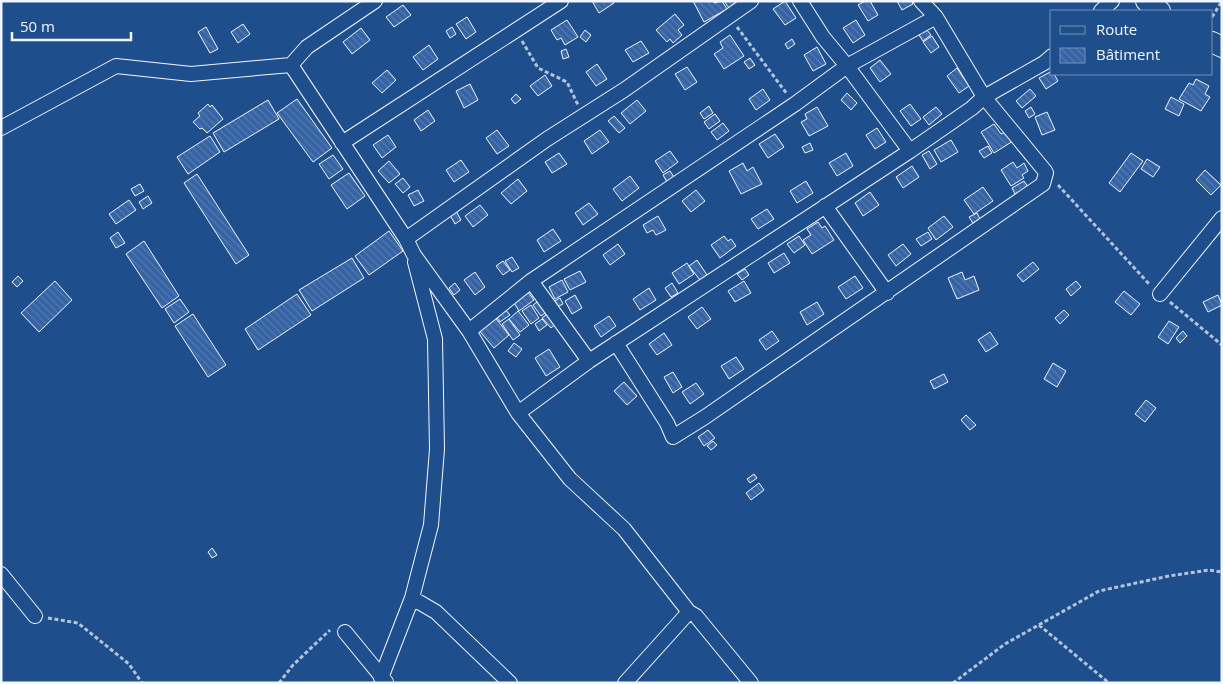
<svg xmlns="http://www.w3.org/2000/svg" width="1223" height="684" font-family="'Open Sans',sans-serif">
	<style>
		.building { fill: url(#building-back-hatch); stroke: #f2f6ff }
		.lines { fill: none; stroke-linecap: round; stroke-linejoin: round }
		.street-casing { stroke: #f2f6ff; stroke-width: 16 }
		.secondary-casing { stroke: #f2f6ff; stroke-width: 22 }
		.path { stroke: #b3c4dc; stroke-width: 3; stroke-dasharray: 4 2.5; stroke-linecap: butt }
		.street { stroke: #1f4e8c; stroke-width: 14 }
		.secondary { stroke: #1f4e8c; stroke-width: 20 }
	</style>
	<defs>
		<pattern id="building-back-hatch" width="6" height="6" patternUnits="userSpaceOnUse" patternTransform="scale(1.25)"><rect width="6" height="6" fill="#3563a3"/><path d="M-1 5l2 2M0 0l6 6M5-1l2 2" fill="none" stroke="#537ab1"/></pattern>
	</defs>
	<rect width="100%" height="100%" fill="#1f4e8c"/>
	<path class="building" d="M592,1H613L614,3L599,13Z
		M693,1H714V3L722,1L727,9L704,22Z
		M724,1H735L736,2L729,8Z
		M785,1L796,18L785,25L773,9Z
		M865,1H870L878,15L868,21L858,5Z
		M897,1H912L913,4L902,10Z
		M403,5L411,15L394,27L386,17Z
		M675,14L684,25L678,30L682,35L673,43L670,39L667,42L656,30Z
		M467,17L476,32L466,39L456,24Z
		M567,20L578,37L565,45L561,38L557,40L551,30Z
		M856,20L865,35L853,43L843,28Z
		M243,24L250,34L238,43L231,32Z
		M206,27L218,49L210,53L198,32Z
		M452,27L456,34L450,38L446,31Z
		M361,28L370,40L352,54L343,42Z
		M926,29L931,35L923,41L919,35Z
		M585,30L591,35L586,42L580,37Z
		M730,35L744,56L724,69L714,54L723,48L720,42Z
		M932,36L939,47L931,53L923,42Z
		M792,39L795,44L788,49L785,44Z
		M641,41L649,53L633,62L625,50Z
		M429,45L438,59L423,70L413,57Z
		M817,47L826,64L813,71L804,55Z
		M566,49L569,57L563,59L561,51Z
		M750,58L755,65L749,69L744,62Z
		M880,60L891,74L880,82L870,68Z
		M597,64L607,79L596,86L586,72Z
		M687,67L697,82L685,90L675,74Z
		M957,68L969,86L959,93L947,76Z
		M387,70L396,80L382,93L372,83Z
		M1052,71V74H1054L1058,81L1046,89L1039,78Z
		M545,75L552,86L538,96L530,86Z
		M1196,79L1209,86L1205,94L1210,97L1201,111L1179,99L1189,83L1193,85Z
		M470,84L478,100L464,108L456,91Z
		M763,89L770,100L756,110L749,99Z
		M1030,89L1036,96L1022,108L1016,101Z
		M847,93L857,103L851,110L841,100Z
		M516,94L521,99L515,104L511,99Z
		M1171,97L1184,104L1179,116L1165,109Z
		M297,99L332,148L313,162L277,113Z
		M268,100L279,119L224,152L213,133Z
		M637,100L646,111L630,124L621,113Z
		M208,104L210,107L212,105L223,119L207,133L202,128L200,129L193,122L200,116L198,113Z
		M910,104L921,119L911,126L900,111Z
		M709,106L713,113L704,119L700,113Z
		M817,107L828,126L809,136L801,122L807,119L805,114Z
		M936,107L942,114L929,125L923,117Z
		M1031,107L1035,114L1029,118L1025,111Z
		M428,110L435,121L421,131L414,120Z
		M1047,112L1055,130L1042,135L1035,117Z
		M715,114L720,121L709,129L704,122Z
		M614,116L625,128L619,133L608,121Z
		M723,123L729,131L717,140L711,132Z
		M994,124L1001,134L1007,131L1013,141L994,153L981,132Z
		M877,128L886,142L875,149L866,135Z
		M497,130L509,146L497,154L486,138Z
		M600,130L609,142L592,154L584,141Z
		M775,134L784,147L768,158L759,144Z
		M388,135L396,147L382,158L373,145Z
		M210,136L220,152L188,174L177,157Z
		M951,140L958,152L941,162L934,150Z
		M810,143L813,150L805,153L802,147Z
		M988,146L992,153L984,158L979,151Z
		M670,151L678,162L663,173L655,161Z
		M929,151L937,164L930,169L922,155Z
		M559,153L567,164L552,173L545,162Z
		M846,153L853,166L837,176L829,163Z
		M1131,153L1143,161L1120,192L1109,183Z
		M333,155L343,169L329,179L319,164Z
		M1147,159L1160,167L1153,177L1141,169Z
		M461,160L469,172L454,182L446,170Z
		M389,161L400,174L389,183L378,171Z
		M1013,162L1017,168L1024,163L1028,171L1022,175L1024,178L1011,186L1001,170Z
		M743,163L747,171L753,167L762,184L741,194L729,171Z
		M912,166L919,177L903,188L896,177Z
		M1205,170L1221,185L1211,195L1196,180Z
		M670,171L674,177L667,182L663,175Z
		M349,173L365,196L347,209L331,185Z
		M197,174L249,255L236,264L184,183Z
		M630,176L639,188L622,201L613,189Z
		M403,178L410,187L403,193L395,184Z
		M518,179L527,191L511,204L501,193Z
		M806,181L813,193L797,203L790,191Z
		M1024,181L1028,187L1015,194L1012,188Z
		M140,184L144,191L135,196L131,189Z
		M983,187L993,201L974,214L964,200Z
		M418,190L424,201L414,206L408,195Z
		M696,190L705,201L691,212L682,201Z
		M870,192L879,205L863,216L855,203Z
		M148,196L152,203L143,209L139,202Z
		M129,200L136,210L116,224L109,214Z
		M589,203L598,214L583,225L575,213Z
		M480,205L488,215L473,227L465,216Z
		M767,209L774,219L758,229L751,219Z
		M456,211L461,220L455,224L450,215Z
		M977,213L980,219L973,223L969,217Z
		M658,216L666,230L656,235L653,230L647,233L643,225Z
		M944,216L953,227L936,240L928,228Z
		M818,222L822,228L825,226L834,240L812,254L803,240L811,235L807,229Z
		M553,229L561,241L544,252L537,240Z
		M389,231L403,251L369,275L355,256Z
		M118,232L125,243L116,248L110,238Z
		M928,232L932,239L921,246L916,239Z
		M724,236L728,241L731,239L736,246L720,258L711,245Z
		M799,236L805,245L794,253L787,244Z
		M144,241L179,296L162,308L126,254Z
		M618,244L625,254L610,265L603,255Z
		M903,244L911,254L896,266L888,255Z
		M784,253L790,263L774,273L768,263Z
		M512,257L519,268L512,272L505,261Z
		M352,258L364,278L312,311L299,290Z
		M697,260L707,275L700,280L689,266Z
		M503,261L510,270L503,275L496,266Z
		M1033,262L1039,269L1023,282L1017,275Z
		M687,263L694,274L679,284L672,273Z
		M745,269L749,275L742,280L737,274Z
		M580,271L586,282L570,290L564,279Z
		M475,272L485,287L475,295L464,280Z
		M962,272L965,280L974,276L979,290L957,299L948,278Z
		M18,276L23,281L17,287L12,282Z
		M855,276L863,288L846,299L838,287Z
		M562,280L568,292L555,299L549,287Z
		M55,281L72,300L39,332L21,313Z
		M744,281L751,293L735,302L728,291Z
		M1076,281L1081,287L1071,296L1066,289Z
		M455,283L460,290L454,295L449,288Z
		M672,283L678,293L671,297L665,288Z
		M649,288L656,300L640,310L633,299Z
		M527,291L534,300L519,311L513,301Z
		M1124,291L1140,304L1131,315L1115,302Z
		M297,294L311,315L258,350L245,329Z
		M575,295L582,308L572,314L565,301Z
		M1218,295L1222,305L1208,312L1203,302Z
		M560,298L563,304L557,307L555,301Z
		M180,299L189,312L174,323L165,309Z
		M541,299L549,310L541,316L533,305Z
		M817,302L824,314L807,325L800,312Z
		M531,305L539,318L531,324L522,311Z
		M702,307L711,319L697,329L688,317Z
		M504,308L510,315L500,322L495,315Z
		M1064,310L1069,315L1060,324L1055,318Z
		M518,311L529,325L520,332L509,319Z
		M550,312L558,322L551,328L542,318Z
		M193,314L226,365L208,377L175,326Z
		M493,315L509,335L494,348L477,328Z
		M609,316L616,326L601,337L594,326Z
		M509,319L520,335L513,340L502,324Z
		M542,319L547,325L539,331L535,324Z
		M1169,321L1179,327L1168,344L1158,337Z
		M772,331L779,341L766,350L759,340Z
		M1183,331L1187,336L1180,343L1176,338Z
		M990,332L998,344L986,352L978,340Z
		M664,333L672,345L657,355L649,344Z
		M514,343L522,349L516,357L508,351Z
		M549,349L560,367L546,376L535,358Z
		M736,357L744,369L729,379L721,366Z
		M1053,363L1066,371L1057,387L1044,379Z
		M673,372L682,387L673,393L664,377Z
		M944,374L948,382L934,389L930,381Z
		M624,382L637,396L627,405L614,391Z
		M696,383L704,394L690,404L682,392Z
		M1146,400L1156,408L1145,422L1135,414Z
		M966,415L976,425L970,430L961,420Z
		M708,430L715,438L704,446L698,437Z
		M713,441L717,445L711,450L707,446Z
		M754,474L757,478L750,483L747,479Z
		M759,483L764,490L751,500L746,493Z
		M212,548L217,555L212,558L208,552Z"/>
	<g class="lines">
		<defs>
			<path id="street" d="M375,1L307,47L291,65L406,239L414,255L469,331L518,413L570,479L624,529L689,612L696,616L751,683
				M800,1L823,37L847,66L910,151
				M1101,11L1112,1
				M1,128L116,66L191,74L291,65
				M342,143L561,1
				M825,206L887,293
				M406,239L547,139L624,90L751,1
				M531,281L589,361
				M1160,294L1222,218
				M469,331L531,281L795,104L847,66L936,17
				M616,343L667,423L673,437L705,417L1043,184L1046,173L1045,171L984,97L936,17L921,1
				M518,413L589,361L910,151L972,108L984,97L1044,63L1052,56
				M1,574L35,616
				M412,598L436,612L510,683
				M345,632L386,682
				M381,678L412,598L431,525L437,449L435,339L415,262
				M625,683L689,612"/>
			<path id="secondary" d="M1146,1L1160,11
				M1212,42L1222,47"/>
		</defs>
		<use href="#street" class="street-casing"/>
		<use href="#secondary" class="secondary-casing"/>
		<path class="path" d="M1212,17L1222,1
			M737,27L787,94
			M522,41L538,68L567,82L578,105
			M1058,185L1150,285
			M1170,302L1222,345
			M48,618L78,623L129,664L142,683
			M1039,625L1109,683
			M279,683L293,665L330,630
			M953,683L1005,644L1099,591L1169,576L1209,570L1222,572"/>
		<use href="#street" class="street"/>
		<use href="#secondary" class="secondary"/>
	</g>
	<rect width="1223" height="684" fill="none" stroke="#f2f6ff" stroke-width="5"/>
	<rect x="1050" y="10" width="162" height="65" fill="#1f4e8c" stroke="#7391ba"/>
	<rect x="1060" y="26" width="25" height="8" fill="#1f4e8c" stroke="#7391ba"/>
	<text x="1096" y="35" font-size="15" fill="#f2f6ff">Route</text>
	<rect x="1060" y="48" width="25" height="15" fill="url(#building-back-hatch)" stroke="#7391ba"/>
	<text x="1096" y="60" font-size="15" fill="#f2f6ff">Bâtiment</text>
	<path d="M12 32v8h119v-8" fill="none" stroke="#f2f6ff" stroke-width="2.5"/>
	<text x="20" y="32" font-size="15" fill="#f2f6ff" stroke="#1f4e8c" stroke-width="4" paint-order="stroke">50 m</text>
</svg>
